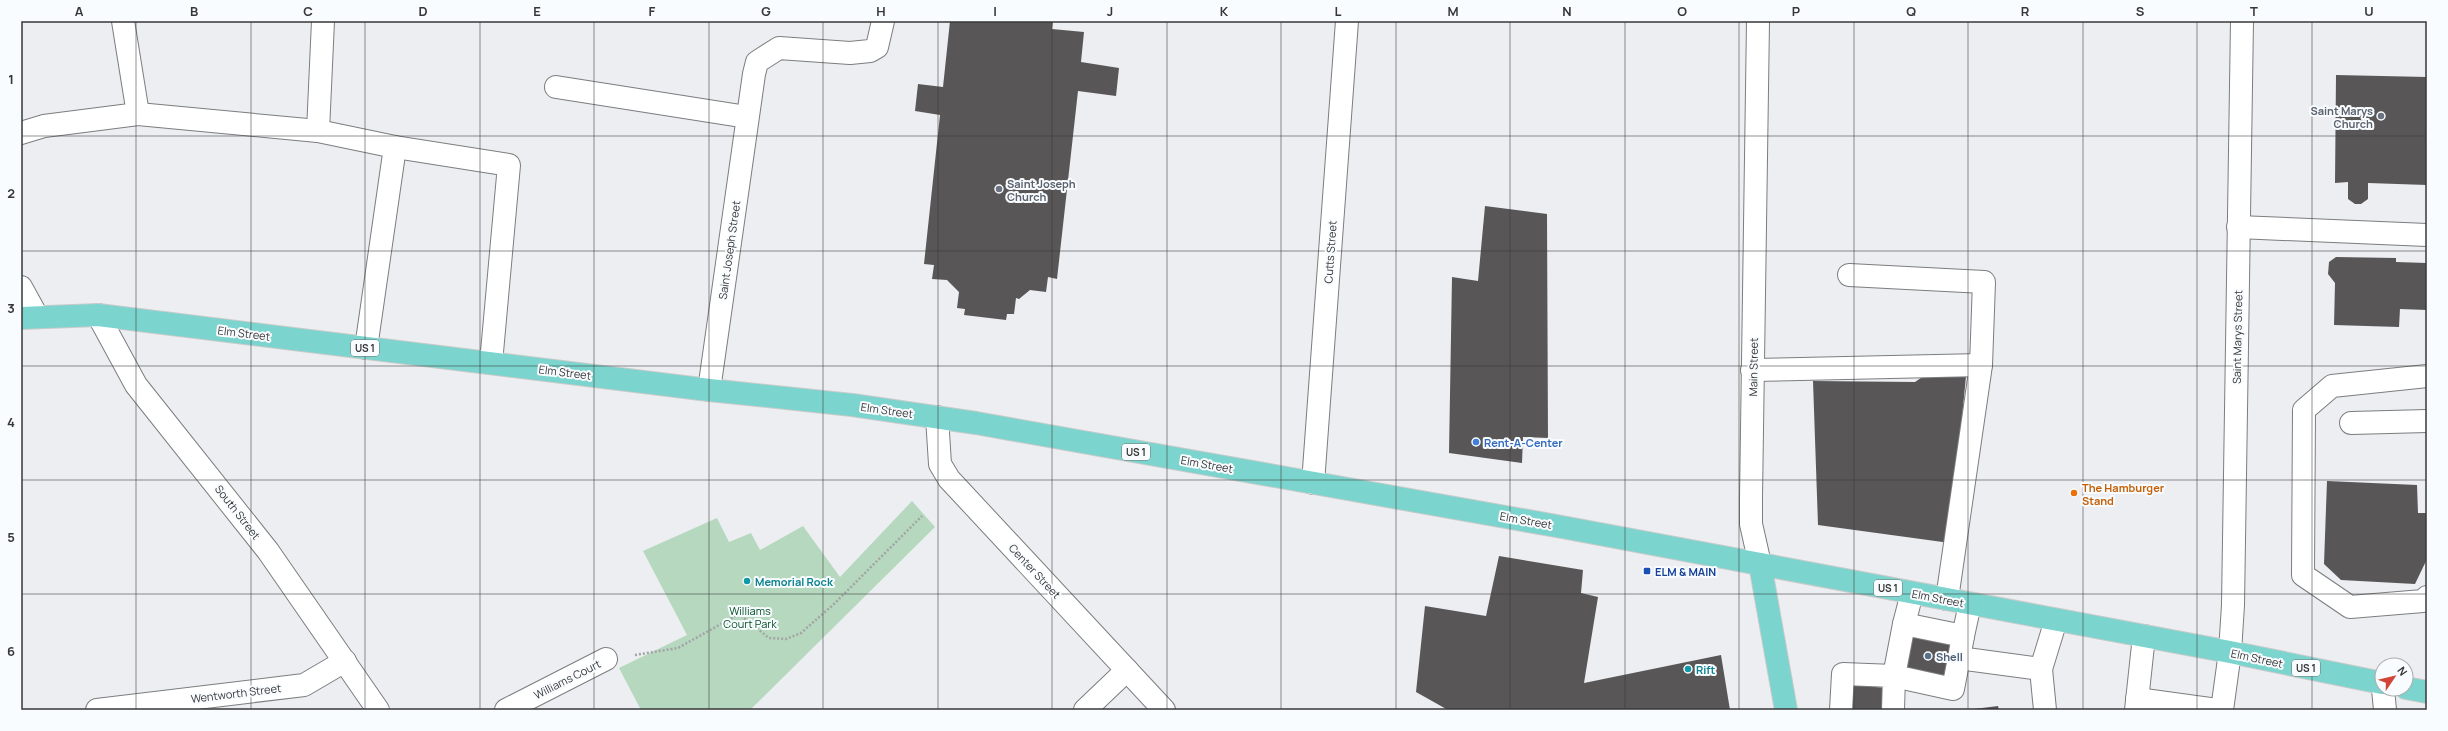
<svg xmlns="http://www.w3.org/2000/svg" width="2448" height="731" font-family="Manrope,sans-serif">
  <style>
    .green { fill: #b6d8be }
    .building { fill: #595658 }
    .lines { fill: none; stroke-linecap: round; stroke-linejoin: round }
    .minor-casing { stroke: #7b7d7f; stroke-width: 24 }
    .major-casing { stroke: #cbcbcb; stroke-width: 24 }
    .path { stroke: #a2a4a6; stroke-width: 2.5; stroke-dasharray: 2 2; stroke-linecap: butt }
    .minor { stroke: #fff; stroke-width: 22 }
    .major { stroke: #7bd4cd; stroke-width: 22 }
    .grid { fill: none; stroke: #363738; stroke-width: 1; stroke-opacity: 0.55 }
    .worship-dot { fill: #6b7280; stroke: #f9fcfe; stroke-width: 1.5 }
    .shop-dot { fill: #3f7fe0; stroke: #f9fcfe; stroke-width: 1.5 }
    .food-dot { fill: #e8710a; stroke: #f9fcfe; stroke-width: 1.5 }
    .transit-dot { fill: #1a4fb4; stroke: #f9fcfe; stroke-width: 1.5 }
    .culture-dot { fill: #0f9aa8; stroke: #f9fcfe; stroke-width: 1.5 }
    .service-dot { fill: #5c6f8a; stroke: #f9fcfe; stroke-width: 1.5 }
    .labels { text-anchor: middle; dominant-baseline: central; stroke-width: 4; stroke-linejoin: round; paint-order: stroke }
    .shield { fill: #f9fcfe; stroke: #707273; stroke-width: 1 }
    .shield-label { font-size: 10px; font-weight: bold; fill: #363738 }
    .worship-label { font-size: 11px; font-weight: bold; fill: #5b616d; stroke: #f9fcfe; text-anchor: end }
    .street-label { font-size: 11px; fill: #363738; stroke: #f9fcfe }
    .shop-label { font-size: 11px; font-weight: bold; fill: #366cbe; stroke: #f9fcfe; text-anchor: start }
    .food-label { font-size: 11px; font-weight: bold; fill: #c56008; stroke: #f9fcfe; text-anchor: start }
    .transit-label { font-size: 11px; font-weight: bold; fill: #164399; stroke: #f9fcfe; text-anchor: start }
    .culture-label { font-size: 11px; font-weight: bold; fill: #0d838f; stroke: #f9fcfe; text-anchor: start }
    .park-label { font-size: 11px; fill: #08522a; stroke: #f9fcfe }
    .service-label { font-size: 11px; font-weight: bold; fill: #4e5e75; stroke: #f9fcfe; text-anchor: start }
    .neatline { fill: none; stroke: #363738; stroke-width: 1.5 }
    .grid-label { font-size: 13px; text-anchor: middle; font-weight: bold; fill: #363738 }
  </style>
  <rect width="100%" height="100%" fill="#eceef1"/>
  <path class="green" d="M912,501L935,527L750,710H641L619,668L687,635L643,551L717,518L729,542L751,533L760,550L803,526L840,577Z"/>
  <g class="building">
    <path d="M950,21H1053L1052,29L1084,32L1081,62L1119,68L1116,96L1078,91L1057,279L1048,277L1046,292L1030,290L1019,299L1016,298L1014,314H1007L1006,320L964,315L965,309L957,308L959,292L947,280L932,279L934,265L924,264L940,115L915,111L918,84L943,87Z"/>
    <path d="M2336,75L2427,77V185L2368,183V199L2361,204H2355L2348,199V182L2335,183Z"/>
    <path d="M1485,206L1547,214L1548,438L1523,437L1522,463L1449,453L1452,277L1478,281Z"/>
    <path d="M2336,257L2396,258V262L2427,263V310L2400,309L2399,327L2334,325L2335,283L2328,274L2329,262Z"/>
    <path d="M1931,371L1966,376L1950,543L1818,525L1813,381L1915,382Z"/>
    <path d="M2327,481L2417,485L2418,513H2427V559L2415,584L2341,580L2324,564Z"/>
    <path d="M1499,556L1583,570L1581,593L1598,597L1584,683L1721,655L1730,710H1448L1416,692L1425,606L1486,616Z"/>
    <path d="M1912,632L1951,640L1943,680L1905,672Z"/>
    <path d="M1850,685L1888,688L1887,710H1848Z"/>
    <path d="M1998,706L1999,710H1975L1974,709Z"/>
  </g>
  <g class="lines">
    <defs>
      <g id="minor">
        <path d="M123,21L138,114"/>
        <path d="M1758,21L1751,498V524L1760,564"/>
        <path d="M556,87L747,117"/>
        <path d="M318,131L323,21"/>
        <path d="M21,133L44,126L138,114L318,131L395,147L366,348"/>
        <path d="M395,147L509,165L491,363"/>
        <path d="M2238,227L2427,235"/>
        <path d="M1849,275L1984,282L1981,365L1947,599"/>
        <path d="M21,287L37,316"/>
        <path d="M98,315L136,385L268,551L378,710"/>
        <path d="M1752,370L1981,365"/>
        <path d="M2427,376L2332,386L2304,410L2303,575L2350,607L2423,601L2427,597"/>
        <path d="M709,390L754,74L757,62L779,48L850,53L870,51L877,47L883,21"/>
        <path d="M937,417L940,464L949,479L1164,710"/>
        <path d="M2351,423L2427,421"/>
        <path d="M1313,483L1347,21"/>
        <path d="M1904,624L1912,593"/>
        <path d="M1963,636L1970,604"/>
        <path d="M1959,658L1953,689L1894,676L1904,624L1963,636L1959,658L2041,669"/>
        <path d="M2383,689L2385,710"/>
        <path d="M2137,699L2217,710"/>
        <path d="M97,710L304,685L345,661"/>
        <path d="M506,710L606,659"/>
        <path d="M1085,710L1127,670"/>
        <path d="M1841,710L1843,674L1894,676L1893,710"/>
        <path d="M2045,710L2041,669L2056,620"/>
        <path d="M2136,710L2144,636"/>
        <path d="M2222,710L2230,652L2233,605L2242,21"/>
      </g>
      <g id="major">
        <path d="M21,318L98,315L709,390L852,405L976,423L1562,527L2230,652L2382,683"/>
        <path d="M1760,564L1786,710"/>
        <path d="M2406,688L2427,692"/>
      </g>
    </defs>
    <use href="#minor" class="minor-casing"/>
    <use href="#major" class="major-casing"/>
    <path class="path" d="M635,655L678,648L739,614L769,638L786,639L801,633L834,604L922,516"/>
    <use href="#minor" class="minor"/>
    <use href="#major" class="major"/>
  </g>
  <path class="grid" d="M136,21V710M251,21V710M365,21V710M480,21V710M594,21V710M709,21V710M823,21V710M938,21V710M1052,21V710M1167,21V710M1281,21V710M1396,21V710M1510,21V710M1625,21V710M1739,21V710M1854,21V710M1968,21V710M2083,21V710M2197,21V710M2312,21V710M21,136H2427M21,251H2427M21,366H2427M21,480H2427M21,594H2427"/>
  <g class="worship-dot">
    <circle cx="2381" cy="116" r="4"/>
    <circle cx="999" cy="189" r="4"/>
  </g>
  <circle class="shop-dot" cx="1476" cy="442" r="4"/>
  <circle class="food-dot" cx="2074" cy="493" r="4"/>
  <rect class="transit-dot" x="1643" y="567" width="8" height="8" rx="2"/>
  <g class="culture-dot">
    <circle cx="747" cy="581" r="4"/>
    <circle cx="1688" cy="669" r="4"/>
  </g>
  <circle class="service-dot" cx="1928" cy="656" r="4"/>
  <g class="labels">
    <g class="shield">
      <rect x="351" y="340" width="28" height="16" rx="3"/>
      <rect x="1122" y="444" width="28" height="16" rx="3"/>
      <rect x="1874" y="580" width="28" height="16" rx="3"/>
      <rect x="2292" y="660" width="28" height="16" rx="3"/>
    </g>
    <g class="shield-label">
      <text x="365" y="348">US 1</text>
      <text x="1136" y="452">US 1</text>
      <text x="1888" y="588">US 1</text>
      <text x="2306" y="668">US 1</text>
    </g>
    <g class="worship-label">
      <text x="2373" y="110">Saint Marys<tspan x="2373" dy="13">Church</tspan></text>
      <text x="1007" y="183" text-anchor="start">Saint Joseph<tspan x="1007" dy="13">Church</tspan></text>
    </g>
    <g class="street-label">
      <text transform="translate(729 250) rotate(-82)">Saint Joseph Street</text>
      <text transform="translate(1330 252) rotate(-86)">Cutts Street</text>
      <text transform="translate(244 333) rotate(7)">Elm Street</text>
      <text transform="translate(2237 337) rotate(-89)">Saint Marys Street</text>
      <text transform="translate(1753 367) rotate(-89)">Main Street</text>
      <text transform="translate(565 372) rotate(7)">Elm Street</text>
      <text transform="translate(887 410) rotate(8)">Elm Street</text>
      <text transform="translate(1207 464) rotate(10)">Elm Street</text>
      <text transform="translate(238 512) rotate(52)">South Street</text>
      <text transform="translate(1526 520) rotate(10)">Elm Street</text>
      <text transform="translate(1035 571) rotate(47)">Center Street</text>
      <text transform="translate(1938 598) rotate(11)">Elm Street</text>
      <text transform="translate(2257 658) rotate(12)">Elm Street</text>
      <text transform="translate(567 679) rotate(-27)">Williams Court</text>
      <text transform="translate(236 693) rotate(-7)">Wentworth Street</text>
    </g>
    <g class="shop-label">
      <text x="1484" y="442">Rent-A-Center</text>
    </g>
    <g class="food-label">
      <text x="2082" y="487">The Hamburger<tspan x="2082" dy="13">Stand</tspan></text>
    </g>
    <g class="transit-label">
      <text x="1655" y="571">ELM &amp; MAIN</text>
    </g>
    <g class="culture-label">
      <text x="755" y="581">Memorial Rock</text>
      <text x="1696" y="669">Rift</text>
    </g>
    <g class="park-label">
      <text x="750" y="610">Williams<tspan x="750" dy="13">Court Park</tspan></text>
    </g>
    <g class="service-label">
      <text x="1936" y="656">Shell</text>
    </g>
  </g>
  <rect width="2448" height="731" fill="none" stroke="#f9fcfe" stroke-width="44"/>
  <g transform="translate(2394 677) rotate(55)"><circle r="19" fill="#f9fcfe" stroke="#abadaf"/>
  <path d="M0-3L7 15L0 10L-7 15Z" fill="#d24437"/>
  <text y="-6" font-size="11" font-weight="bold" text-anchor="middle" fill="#363738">N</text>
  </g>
  <rect x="22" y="22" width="2404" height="687" class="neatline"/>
  <g class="grid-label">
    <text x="79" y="16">A</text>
    <text x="194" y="16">B</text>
    <text x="308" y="16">C</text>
    <text x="423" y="16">D</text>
    <text x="537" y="16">E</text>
    <text x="652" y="16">F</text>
    <text x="766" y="16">G</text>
    <text x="881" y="16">H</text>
    <text x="995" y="16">I</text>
    <text x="1110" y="16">J</text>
    <text x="1224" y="16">K</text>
    <text x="1338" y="16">L</text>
    <text x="1453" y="16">M</text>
    <text x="1567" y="16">N</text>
    <text x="1682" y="16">O</text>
    <text x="1796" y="16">P</text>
    <text x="1911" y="16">Q</text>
    <text x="2025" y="16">R</text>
    <text x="2140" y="16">S</text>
    <text x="2254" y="16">T</text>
    <text x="2369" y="16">U</text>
    <text x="11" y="84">1</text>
    <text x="11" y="198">2</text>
    <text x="11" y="313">3</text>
    <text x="11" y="427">4</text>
    <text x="11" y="542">5</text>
    <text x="11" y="656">6</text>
  </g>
</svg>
